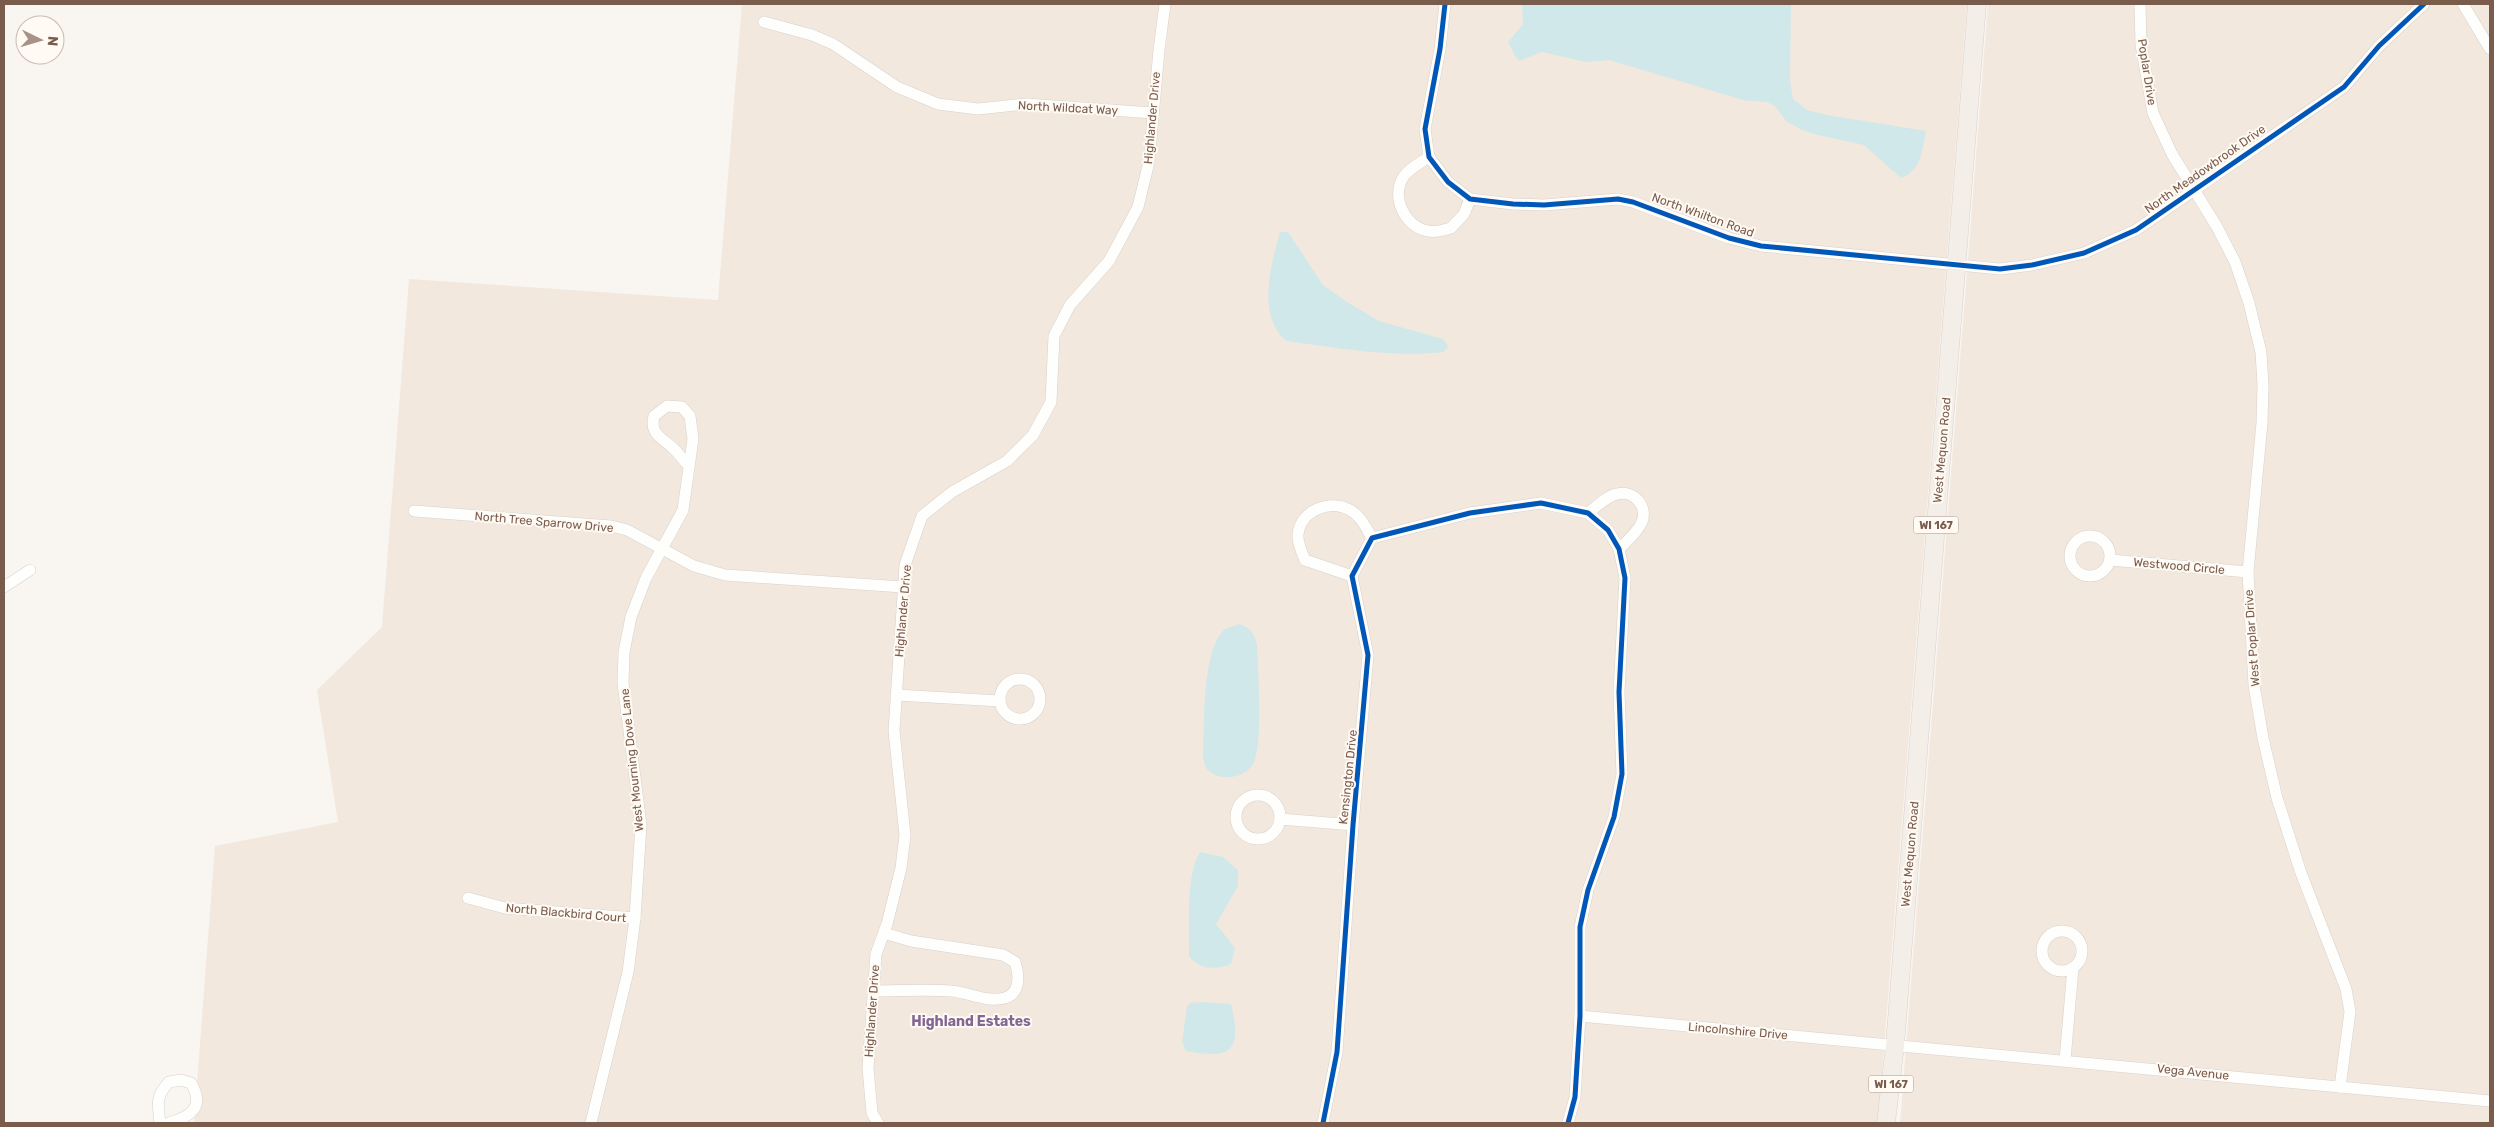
<svg xmlns="http://www.w3.org/2000/svg" width="2494" height="1127" font-family="Rubik,sans-serif">
  <style>
    .residential { fill: #f2e8de }
    .water { fill: #d0e8ea }
    .lines { fill: none; stroke-linecap: round; stroke-linejoin: round }
    .street-casing { stroke: #d7d1cb; stroke-width: 12 }
    .primary-casing { stroke: #dad1cc; stroke-width: 19 }
    .street { stroke: #fefefd; stroke-width: 11 }
    .primary { stroke: #f3eee8; stroke-width: 18 }
    .cycleway-casing { stroke: #fffaf3; stroke-width: 8 }
    .cycleway { stroke: #0057b8; stroke-width: 5 }
    .labels { text-anchor: middle; dominant-baseline: central; stroke-width: 4; stroke-linejoin: round; paint-order: stroke }
    .shield { fill: #fffaf3; stroke: #a28b7f; stroke-width: 1 }
    .shield-label { font-size: 11px; font-weight: bold; fill: #7a5c4d }
    .street-label { font-size: 12px; fill: #7a5c4d; stroke: #fffaf3 }
    .neighbourhood-label { font-size: 14px; font-weight: bold; fill: #846695; stroke: #fffaf3 }
  </style>
  <rect width="100%" height="100%" fill="#f9f5f0"/>
  <g class="residential">
    <path d="M742,4H1967L1878,1123H194L215,846L338,822L317,690L382,627L409,279L718,300Z"/>
    <path d="M1988,4H2490V1123H1900Z"/>
  </g>
  <g class="water">
    <path d="M1522,4H1791L1790,80L1793,99L1807,110L1827,115L1926,131C1922,149 1922,171 1901,178L1864,145L1818,135L1802,130L1786,121L1775,106L1767,102L1743,100L1609,60L1586,62L1542,52L1519,61L1515,56L1508,42L1523,24Z"/>
    <path d="M1280,232H1288L1323,285L1347,302L1379,321L1443,339L1448,346L1444,352C1391,358 1339,348 1287,341C1256,318 1271,264 1280,232Z"/>
    <path d="M1239,624C1251,628 1254,633 1257,645C1258,671 1263,741 1254,762C1247,778 1219,783 1207,769C1205,766 1204,761 1203,758C1205,727 1201,650 1225,629C1228,627 1235,626 1239,624Z"/>
    <path d="M1200,852L1223,857L1238,870V886L1216,924L1235,948L1231,964C1216,970 1199,970 1189,956C1190,927 1185,876 1200,852Z"/>
    <path d="M1202,1002L1231,1004C1242,1050 1233,1060 1186,1051L1182,1042L1187,1007L1190,1003Z"/>
  </g>
  <g class="lines">
    <defs>
      <g id="street">
        <path d="M1445,4L1440,49L1425,129L1429,157L1448,182L1470,199L1513,204L1544,205L1618,199L1633,202L1729,238L1761,246L2000,269L2032,265L2084,253L2136,230L2344,87L2379,46L2424,4"/>
        <path d="M2140,4L2141,45L2153,113L2172,154L2217,227L2235,262L2249,303L2261,352L2263,385L2262,423L2248,572L2254,685L2263,738L2277,798L2301,873L2346,989L2350,1012L2340,1087"/>
        <path d="M2463,4L2490,49"/>
        <path d="M764,22L812,35L833,44L897,87L938,104L978,109L1026,104L1153,113"/>
        <path d="M1429,157C1420,163 1410,168 1404,176C1390,197 1405,227 1428,231C1436,233 1444,230 1451,228L1464,214L1470,199"/>
        <path d="M414,511L611,526L627,530L694,566L725,575L903,587"/>
        <path d="M1588,513C1597,506 1607,496 1617,494C1634,490 1648,506 1642,522C1637,533 1627,541 1619,549"/>
        <circle cx="2090" cy="556" r="20"/>
        <path d="M2110,560L2248,572"/>
        <path d="M1352,576L1305,560C1302,553 1297,542 1298,534C1301,510 1330,499 1350,510C1361,516 1366,528 1372,538"/>
        <path d="M4,587L30,570"/>
        <circle cx="1020" cy="699" r="20"/>
        <path d="M896,695L1000,701"/>
        <circle cx="1258" cy="817" r="22"/>
        <path d="M1280,819L1353,825"/>
        <path d="M468,898L505,908L635,918"/>
        <circle cx="2062" cy="951" r="20"/>
        <path d="M873,991C899,991 926,989 951,991C968,992 987,1003 1005,998C1021,993 1019,975 1015,962L1003,955L911,941L884,933"/>
        <path d="M1580,1016L2490,1101"/>
        <path d="M2065,1060L2073,968"/>
        <path d="M160,1123C158,1104 155,1097 169,1082L181,1080L191,1083C205,1107 191,1117 168,1123"/>
        <path d="M591,1123L628,972L635,918L641,825L623,683L624,652L631,617L646,578L683,510L693,439L690,416L682,407L667,406L654,416C649,435 664,439 674,449C679,454 683,460 688,465"/>
        <path d="M878,1123L872,1113L868,1068L876,954L887,924L901,868L905,835L894,731L905,565L922,516L952,492L1007,461L1033,435L1051,402L1054,336L1070,305L1109,261L1138,207L1149,162L1159,50L1165,4"/>
        <path d="M1323,1123L1337,1052L1353,825L1368,655L1352,576L1372,538L1470,513L1541,503L1588,513L1608,530L1619,549L1625,578L1619,692L1622,774L1614,817L1588,890L1580,927V1016L1575,1097L1568,1123"/>
      </g>
      <path id="primary" d="M1886,1123L1895,1045L1977,4"/>
    </defs>
    <use href="#street" class="street-casing"/>
    <use href="#primary" class="primary-casing"/>
    <use href="#street" class="street"/>
    <use href="#primary" class="primary"/>
    <defs>
      <g id="cycleway">
        <path d="M1445,4L1440,49L1425,129L1429,157L1448,182L1470,199L1513,204L1544,205L1618,199L1633,202L1729,238L1761,246L2000,269L2032,265L2084,253L2136,230L2344,87L2379,46L2424,4"/>
        <path d="M1323,1123L1337,1052L1353,825L1368,655L1352,576L1372,538L1470,513L1541,503L1588,513L1608,530L1619,549L1625,578L1619,692L1622,774L1614,817L1588,890L1580,927V1016L1575,1097L1568,1123"/>
      </g>
    </defs>
    <use href="#cycleway" class="cycleway-casing"/>
    <use href="#cycleway" class="cycleway"/>
  </g>
  <g class="labels">
    <g class="shield">
      <rect x="1913.5" y="516.5" width="45" height="17" rx="4"/>
      <rect x="1868.5" y="1075.5" width="45" height="17" rx="4"/>
    </g>
    <g class="shield-label">
      <text x="1936" y="525">WI 167</text>
      <text x="1891" y="1084">WI 167</text>
    </g>
    <g class="street-label">
      <text transform="translate(2147 72) rotate(81)">Poplar Drive</text>
      <text transform="translate(1068 108) rotate(3)">North Wildcat Way</text>
      <text transform="translate(1152 118) rotate(-85)">Highlander Drive</text>
      <text transform="translate(2205 169) rotate(-35)">North Meadowbrook Drive</text>
      <text transform="translate(1703 215) rotate(20)">North Whilton Road</text>
      <text transform="translate(1942 450) rotate(-85)">West Mequon Road</text>
      <text transform="translate(544 522) rotate(5)">North Tree Sparrow Drive</text>
      <text transform="translate(2179 566) rotate(5)">Westwood Circle</text>
      <text transform="translate(903 611) rotate(-85)">Highlander Drive</text>
      <text transform="translate(2252 638) rotate(-94)">West Poplar Drive</text>
      <text transform="translate(632 760) rotate(-96)">West Mourning Dove Lane</text>
      <text transform="translate(1348 777) rotate(-84)">Kensington Drive</text>
      <text transform="translate(1910 854) rotate(-85)">West Mequon Road</text>
      <text transform="translate(566 913) rotate(5)">North Blackbird Court</text>
      <text transform="translate(872 1011) rotate(-86)">Highlander Drive</text>
      <text transform="translate(1738 1031) rotate(5)">Lincolnshire Drive</text>
      <text transform="translate(2193 1072) rotate(6)">Vega Avenue</text>
    </g>
    <g class="neighbourhood-label">
      <text x="971" y="1021">Highland Estates</text>
    </g>
  </g>
  <rect width="2494" height="1127" fill="none" stroke="#7a5c4d" stroke-width="10"/>
  <g transform="translate(40 40) rotate(95)"><circle r="24" fill="#fffaf3" stroke="#cabbb1"/>
  <path d="M0-4L9 19L0 12L-9 19Z" fill="#a69286"/>
  <text y="-8" font-size="14" font-weight="bold" text-anchor="middle" fill="#7a5c4d">N</text>
  </g>
</svg>
